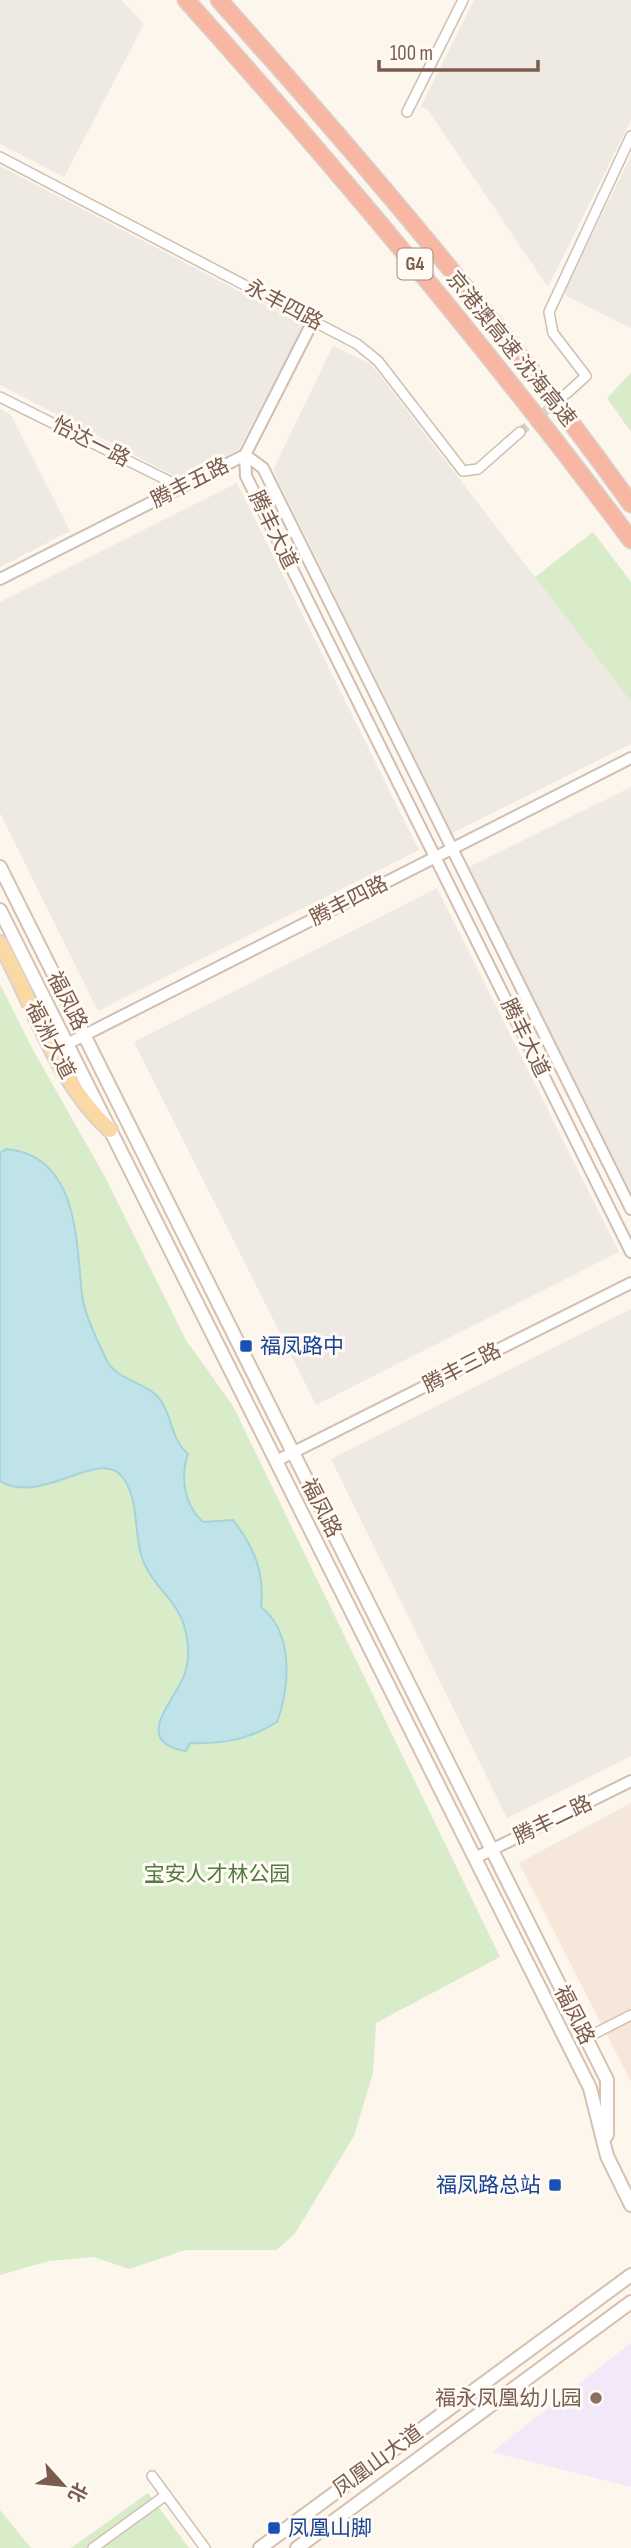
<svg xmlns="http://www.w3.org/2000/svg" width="631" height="2548" font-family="'Sofia Sans Condensed','Noto Sans SC',sans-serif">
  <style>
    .residential { fill: #f5e8da }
    .industrial { fill: #efe9e4 }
    .education { fill: #f3e8fa }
    .green { fill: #d8ecc9 }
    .water { fill: #bfe3e8; stroke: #a5d3da; stroke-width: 2 }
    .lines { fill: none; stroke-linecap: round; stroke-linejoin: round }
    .minor-tunnel { stroke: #dcd0c4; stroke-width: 9; stroke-dasharray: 9 4.5; stroke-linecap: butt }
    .minor-casing { stroke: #d1beb0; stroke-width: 12 }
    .tertiary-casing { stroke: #d1beb0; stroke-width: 14 }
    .secondary-casing { stroke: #d6c0b0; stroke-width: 16 }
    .primary-casing { stroke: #dad1cd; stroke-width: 18 }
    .motorway-casing { stroke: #dad1cd; stroke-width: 19 }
    .minor { stroke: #fff; stroke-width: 9 }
    .tertiary { stroke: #fff; stroke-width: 10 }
    .secondary { stroke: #fff; stroke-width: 12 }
    .primary { stroke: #fbd9a5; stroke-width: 14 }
    .motorway { stroke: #f7b7a3; stroke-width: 16 }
    .transit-dot { fill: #1a4fb4; stroke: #fffaf3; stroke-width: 2.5 }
    .education-dot { fill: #8d6e63; stroke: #fffaf3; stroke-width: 2.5 }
    .labels { text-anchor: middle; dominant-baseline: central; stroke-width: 6; stroke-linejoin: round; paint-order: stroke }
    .shield { fill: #fffaf3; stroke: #a28b7f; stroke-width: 2 }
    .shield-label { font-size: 19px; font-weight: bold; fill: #7a5c4d }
    .street-label { font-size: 21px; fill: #7a5c4d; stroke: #fffaf3 }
    .transit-label { font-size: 21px; fill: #164399; stroke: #fffaf3; text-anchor: start }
    .park-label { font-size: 21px; fill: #537a41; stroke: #fffaf3 }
    .education-label { font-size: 21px; fill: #785e54; stroke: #fffaf3; text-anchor: end }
  </style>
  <rect width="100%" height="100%" fill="#fdf6ec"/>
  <path class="residential" d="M631,1803V2082L519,1863Z"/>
  <g class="industrial">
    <path d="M0,0H121L144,24L64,177L0,144Z"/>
    <path d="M474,0H631V120L548,287L428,110L421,106Z"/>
    <path d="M631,156V328L563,294Z"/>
    <path d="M0,166L304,325L239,449L182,480L0,385Z"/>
    <path d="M333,346L371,364L631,702V744L452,833L273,470Z"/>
    <path d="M0,409L11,415L70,531L0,567Z"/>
    <path d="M237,483L419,850L98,1011L0,813V602Z"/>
    <path d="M631,787V1198L469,867Z"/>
    <path d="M437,888L619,1252L316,1405L134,1042Z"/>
    <path d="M631,1309V1756L507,1818L331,1459Z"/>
  </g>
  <path class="education" d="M631,2343V2487L492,2452Z"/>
  <g class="green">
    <path d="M631,373V432L607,398Z"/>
    <path d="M593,532L631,582V702L535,577Z"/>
    <path d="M0,984L32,1048L105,1177L186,1340L233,1406L500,1957L376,2023L373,2073L354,2136L294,2235L276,2250H185L129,2269L94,2257L49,2261L0,2275Z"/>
    <path d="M148,2493L189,2548H71Z"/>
    <path d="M0,2510L31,2548H0Z"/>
  </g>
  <path class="water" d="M6,1149C79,1155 76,1242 82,1295C85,1316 98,1342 107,1361C116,1378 141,1382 155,1394C173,1411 169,1438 188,1454C180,1477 184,1505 203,1522L233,1520C254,1547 265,1573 261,1607C294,1633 290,1686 277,1722C248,1740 223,1744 190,1743L186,1751C129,1742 177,1699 185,1673C190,1658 188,1640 184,1625C177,1602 156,1588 146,1567C132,1541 141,1505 124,1479C102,1444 44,1507 0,1481V1153Z"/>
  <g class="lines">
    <path class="minor-tunnel" d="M520,432L559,400"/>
    <defs>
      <g id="minor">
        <path d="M407,112L463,0"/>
        <path d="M0,157L357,344L378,361L463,471L478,469L520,432"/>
        <path d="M566,394L586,376L553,333L549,312L631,136"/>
        <path d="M0,397L181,487"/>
        <path d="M586,2038L631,2015"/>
        <path d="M152,2476L205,2548"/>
        <path d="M93,2548L166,2495"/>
      </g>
      <g id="tertiary">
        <path d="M245,455L246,476L631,1252"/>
        <path d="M245,455L263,468L631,1209"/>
        <path d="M0,579L245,455L314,319"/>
        <path d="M67,1044L631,758"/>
        <path d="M276,1461L631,1283"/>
        <path d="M475,1858L631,1781"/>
      </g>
      <g id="secondary">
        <path d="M0,867L607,2080V2135"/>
        <path d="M0,910L590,2088L607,2156L631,2205"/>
        <path d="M260,2548L631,2275"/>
        <path d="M297,2548L631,2302"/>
      </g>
      <path id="primary" d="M0,943C35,1006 55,1080 110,1130"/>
      <g id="motorway">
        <path d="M186,0C342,174 491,353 631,540"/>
        <path d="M219,0C364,162 504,327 631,504"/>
      </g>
    </defs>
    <use href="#minor" class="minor-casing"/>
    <use href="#tertiary" class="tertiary-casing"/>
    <use href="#secondary" class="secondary-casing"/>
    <use href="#primary" class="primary-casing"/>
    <use href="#motorway" class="motorway-casing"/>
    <use href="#minor" class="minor"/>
    <use href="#tertiary" class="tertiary"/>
    <use href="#secondary" class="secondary"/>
    <use href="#primary" class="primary"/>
    <use href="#motorway" class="motorway"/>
  </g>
  <g class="transit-dot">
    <rect x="239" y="1339" width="14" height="14" rx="3.5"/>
    <rect x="548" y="2178" width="14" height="14" rx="3.5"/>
    <rect x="267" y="2521" width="14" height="14" rx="3.5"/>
  </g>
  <circle class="education-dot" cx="596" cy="2398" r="7"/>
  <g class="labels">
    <rect class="shield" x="397.5" y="248.5" width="35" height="31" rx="5"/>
    <g class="shield-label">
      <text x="415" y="264">G4</text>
    </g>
    <g class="street-label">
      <text transform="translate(284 305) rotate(28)">永丰四路</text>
      <text transform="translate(511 349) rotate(51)">京港澳高速 沈海高速</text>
      <text transform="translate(91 442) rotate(27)">怡达一路</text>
      <text transform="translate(190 483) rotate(-27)">腾丰五路</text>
      <text transform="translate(273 530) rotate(64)">腾丰大道</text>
      <text transform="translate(349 901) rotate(-27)">腾丰四路</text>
      <text transform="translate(67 1001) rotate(63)">福凤路</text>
      <text transform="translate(525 1038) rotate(64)">腾丰大道</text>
      <text transform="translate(50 1040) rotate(63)">福洲大道</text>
      <text transform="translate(462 1368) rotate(-27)">腾丰三路</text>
      <text transform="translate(321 1508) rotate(63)">福凤路</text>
      <text transform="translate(553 1820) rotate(-26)">腾丰二路</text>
      <text transform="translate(574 2015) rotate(63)">福凤路</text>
      <text transform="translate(378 2461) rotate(-36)">凤凰山大道</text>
    </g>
    <g class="transit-label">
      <text x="260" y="1346">福凤路中</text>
      <text x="541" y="2185" text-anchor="end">福凤路总站</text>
      <text x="288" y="2528">凤凰山脚</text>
    </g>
    <g class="park-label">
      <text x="217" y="1874">宝安人才林公园</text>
    </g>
    <g class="education-label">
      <text x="582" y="2398">福永凤凰幼儿园</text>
    </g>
  </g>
  <g transform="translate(63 2485) rotate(117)" stroke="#fffaf3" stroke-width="5" paint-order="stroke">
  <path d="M0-5L12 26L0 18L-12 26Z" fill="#7a5c4d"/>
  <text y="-10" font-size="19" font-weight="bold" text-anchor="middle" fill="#7a5c4d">北</text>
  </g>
  <path d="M379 60v10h159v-10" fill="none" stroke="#7a5c4d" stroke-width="3.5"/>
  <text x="390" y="60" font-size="21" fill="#7a5c4d" stroke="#fffaf3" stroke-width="5" paint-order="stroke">100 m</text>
</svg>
